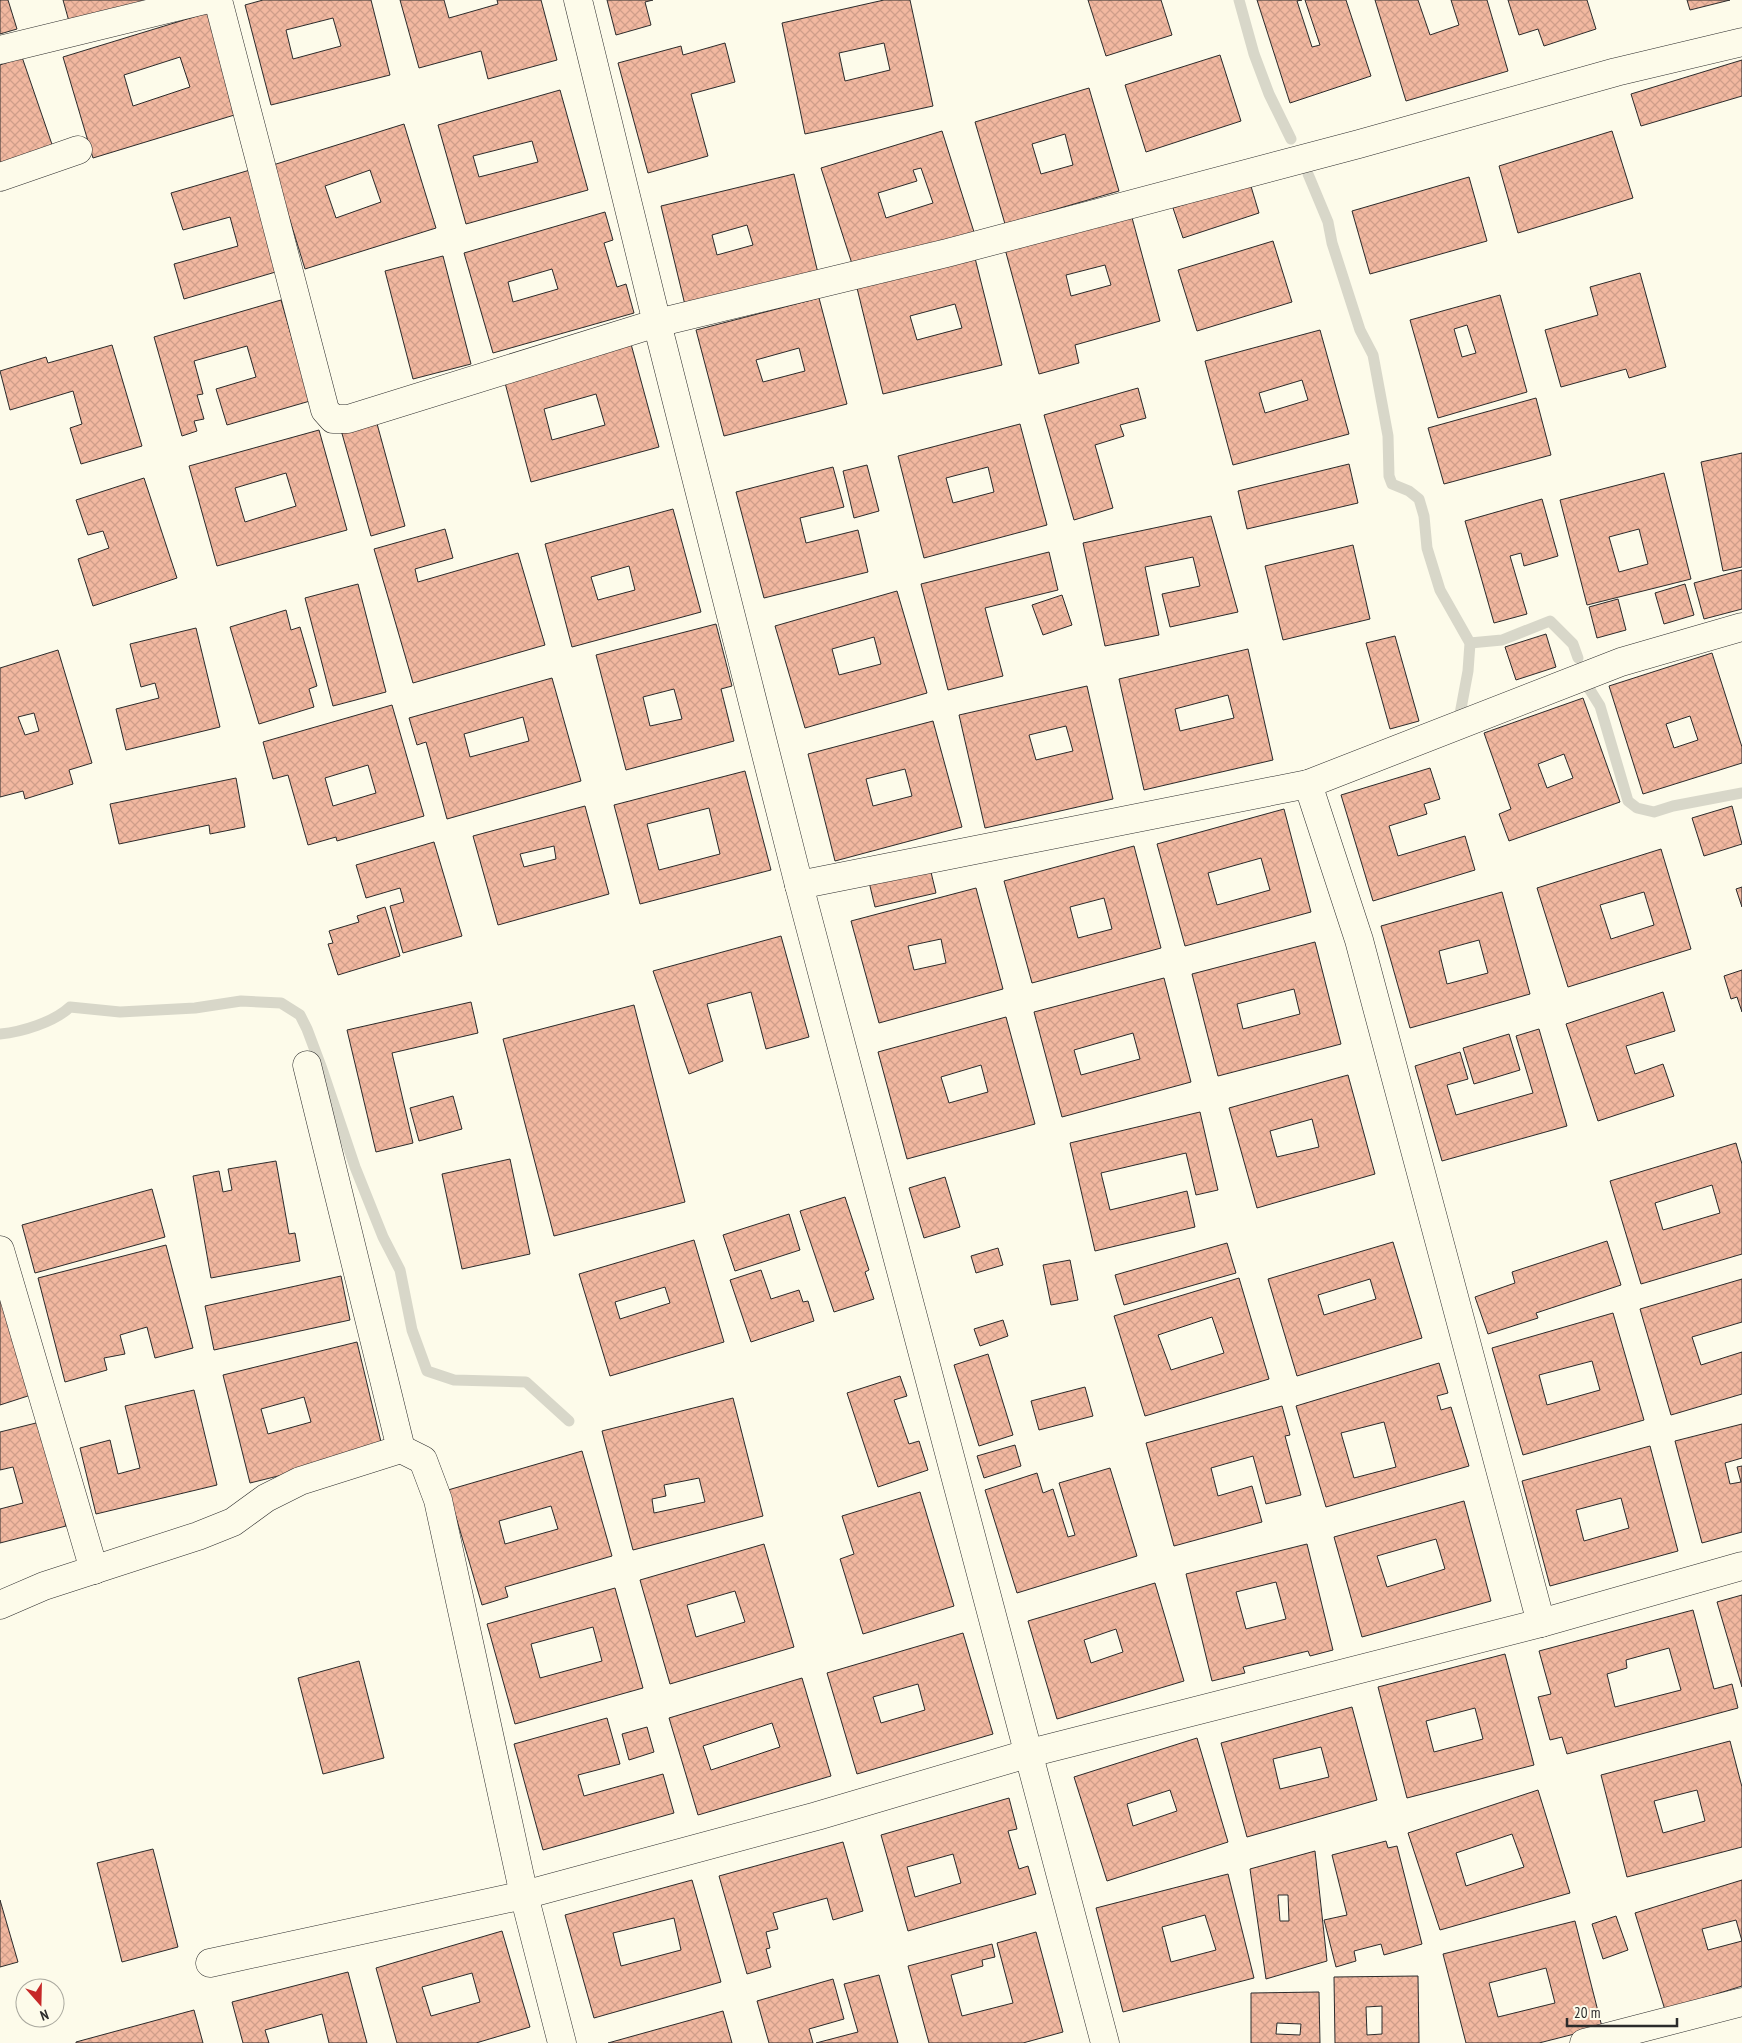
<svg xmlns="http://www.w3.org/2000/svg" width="1742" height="2043" font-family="'PT Sans Narrow',sans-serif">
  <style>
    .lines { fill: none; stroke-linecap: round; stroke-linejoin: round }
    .stream { stroke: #d8d7c9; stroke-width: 11 }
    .building { fill: url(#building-cross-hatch); stroke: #2b2b2b; fill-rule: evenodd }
    .street-casing { stroke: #2b2b2b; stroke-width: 29 }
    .secondary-casing { stroke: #2b2b2b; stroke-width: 29 }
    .street { stroke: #fdfbea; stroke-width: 28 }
    .secondary { stroke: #fdfbea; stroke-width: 28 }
  </style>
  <defs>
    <pattern id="building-cross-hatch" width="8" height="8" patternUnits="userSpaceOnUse" patternTransform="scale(1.25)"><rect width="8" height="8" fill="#f2b8a0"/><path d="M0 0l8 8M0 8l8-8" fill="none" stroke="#d09e8a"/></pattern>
  </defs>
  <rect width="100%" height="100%" fill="#fdfbea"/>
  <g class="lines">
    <g class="stream">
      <path d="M1239,0L1254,54L1269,94L1291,139"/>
      <path d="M1308,174L1328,222L1332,243L1360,330L1373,355L1388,436L1389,476L1392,484L1409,491L1419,499L1424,516L1427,548L1440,590L1470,643L1468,671L1460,714"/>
      <path d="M1470,643L1502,640L1550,621L1573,644L1578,658"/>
      <path d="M1585,682L1600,706L1628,801L1637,808L1654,812L1673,806L1742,793"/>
      <path d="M0,1034C22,1032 54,1022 70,1007L120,1012L195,1008L241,1001L281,1003L300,1015L307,1029L322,1069L355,1167L383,1237L400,1270L412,1330L427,1371L454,1380L526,1382L569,1421"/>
    </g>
  </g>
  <g class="building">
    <path d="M0,0H8L17,29L0,34Z"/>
    <path d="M63,0H156L70,25Z"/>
    <path d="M263,0H371L390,75L271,105L245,5ZM333,18L341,46L293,59L286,30Z"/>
    <path d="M400,0H444L449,18L498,4L497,0H541L557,60L488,79L481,51L419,68Z"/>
    <path d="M607,0H653L645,2L651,25L616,35Z"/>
    <path d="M884,0H910L933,106L805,134L782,23ZM884,43L890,70L845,81L839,53Z"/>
    <path d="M1088,0H1161L1172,35L1106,56Z"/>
    <path d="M1257,0H1302L1297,1L1312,47L1320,45L1305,0H1346L1371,76L1290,103Z"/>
    <path d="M1375,0H1418L1430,35L1459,25L1451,0H1487L1508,71L1406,101Z"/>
    <path d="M1508,0H1587L1596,29L1544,46L1538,29L1519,35Z"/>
    <path d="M1687,0H1730L1690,10Z"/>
    <path d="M210,12L241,113L93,158L63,57ZM180,57L190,87L133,106L124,75Z"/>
    <path d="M725,43L735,82L691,94L708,156L648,173L618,63L681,46L683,55Z"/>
    <path d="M1220,55L1241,121L1146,152L1125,85Z"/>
    <path d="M22,57L57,159L0,179V65Z"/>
    <path d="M1742,60V96L1641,126L1631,94Z"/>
    <path d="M1089,88L1119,191L1005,224L975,122ZM1065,134L1073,165L1041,174L1032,144Z"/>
    <path d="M560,90L588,190L466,224L438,125ZM532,141L538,162L479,177L473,156Z"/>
    <path d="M404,124L436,228L305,269L273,165ZM370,170L381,202L336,218L325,186Z"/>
    <path d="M942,131L974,232L854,270L821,168ZM921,168L933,203L886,218L878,193L917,181L913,170Z"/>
    <path d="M1612,131L1633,198L1518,233L1499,166Z"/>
    <path d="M250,170L279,271L184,299L174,264L238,246L230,217L183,230L171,193Z"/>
    <path d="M794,174L818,273L685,305L661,206ZM747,225L753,245L717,255L712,235Z"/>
    <path d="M1469,177L1487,241L1370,274L1352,211Z"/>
    <path d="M1250,183L1259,213L1183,238L1173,208Z"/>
    <path d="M605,212L613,240L604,243L617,287L626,284L634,313L493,353L464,253ZM552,269L558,289L513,302L508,282Z"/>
    <path d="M1131,214L1160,321L1075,345L1079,363L1039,374L1005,249ZM1105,265L1111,285L1071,296L1066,275Z"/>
    <path d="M1273,241L1292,302L1197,331L1178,270Z"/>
    <path d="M443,256L471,364L413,379L385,271Z"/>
    <path d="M975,258L1002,365L883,394L857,288ZM955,304L962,328L917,340L910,316Z"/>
    <path d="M1640,273L1666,367L1629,378L1626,369L1561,387L1545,330L1598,315L1590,287Z"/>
    <path d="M1500,295L1527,392L1438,418L1410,320ZM1467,325L1476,353L1462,357L1454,329Z"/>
    <path d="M819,298L847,404L724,436L696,330ZM799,348L805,371L763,382L756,360Z"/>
    <path d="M281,300L310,401L227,425L216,389L256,377L247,346L194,361L203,394L197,395L204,419L194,421L197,431L182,436L154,337Z"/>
    <path d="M1320,330L1349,434L1233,465L1205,361ZM1302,380L1308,400L1265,413L1259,393Z"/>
    <path d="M631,344L659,447L531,482L504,379ZM596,394L605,425L552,440L544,409Z"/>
    <path d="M112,345L142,446L81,464L70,428L82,424L73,391L10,410L0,371L46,357L48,363Z"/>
    <path d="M1138,388L1146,418L1120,425L1124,436L1095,445L1113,508L1074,520L1044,415Z"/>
    <path d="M1536,398L1551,455L1444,484L1428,428Z"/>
    <path d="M376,420L405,526L371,536L341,430Z"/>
    <path d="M1020,424L1047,525L924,558L898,456ZM988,467L994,492L953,503L946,478Z"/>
    <path d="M319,430L347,530L217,566L189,466ZM286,473L296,506L245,522L235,488Z"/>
    <path d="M1742,453V567L1723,571L1701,462Z"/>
    <path d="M1349,464L1358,503L1247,529L1238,491Z"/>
    <path d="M867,465L879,511L854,518L843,471Z"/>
    <path d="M833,467L844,507L800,518L806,543L858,530L868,572L764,598L736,492Z"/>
    <path d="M1664,473L1691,579L1587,605L1560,500ZM1639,529L1648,564L1619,572L1609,537Z"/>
    <path d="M144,478L177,578L93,606L78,559L109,548L103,531L88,535L76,500Z"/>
    <path d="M1542,499L1558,556L1524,566L1521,553L1510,556L1527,614L1494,623L1465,521Z"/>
    <path d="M673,509L701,612L572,647L545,544ZM629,566L635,590L598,600L591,577Z"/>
    <path d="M1211,516L1238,612L1170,627L1162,594L1200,586L1193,557L1145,567L1159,635L1105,646L1083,543Z"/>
    <path d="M445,529L453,558L415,569L418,582L518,553L545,645L413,683L374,549Z"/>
    <path d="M1353,545L1370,619L1283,640L1265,566Z"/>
    <path d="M1049,552L1058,590L985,608L1003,676L948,690L921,584Z"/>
    <path d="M1742,570V609L1704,619L1694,583Z"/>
    <path d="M358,584L386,692L333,706L305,598Z"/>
    <path d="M1685,584L1694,615L1664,624L1655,593Z"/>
    <path d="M897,591L927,693L805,728L775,626ZM874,637L881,664L839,675L832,649Z"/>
    <path d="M1062,595L1072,625L1043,635L1032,605Z"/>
    <path d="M1618,599L1626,630L1597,638L1589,607Z"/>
    <path d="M286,610L291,630L300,627L317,686L309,689L314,707L259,724L230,627Z"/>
    <path d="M716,624L732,686L721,689L734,741L626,770L596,655ZM674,689L682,719L650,726L643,697Z"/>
    <path d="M196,628L220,727L126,750L116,709L159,698L155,683L141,687L130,644Z"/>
    <path d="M1546,634L1556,667L1516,680L1505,647Z"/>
    <path d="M1395,636L1419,721L1390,729L1366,643Z"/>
    <path d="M1248,649L1273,760L1144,790L1119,679ZM1228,695L1234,718L1180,731L1175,709Z"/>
    <path d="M58,650L92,763L69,770L73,784L25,799L23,791L0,797V668ZM34,713L39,731L25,735L18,717Z"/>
    <path d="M1712,653L1742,747V763L1643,794L1609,686ZM1690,716L1698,740L1674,748L1666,724Z"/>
    <path d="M552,678L581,781L447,819L426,742L417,745L409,718ZM523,717L529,741L470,757L464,734Z"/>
    <path d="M1087,686L1113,799L985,828L959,715ZM1066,726L1073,751L1036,760L1029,735Z"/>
    <path d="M1583,698L1620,802L1509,841L1499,814L1511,809L1484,733ZM1564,754L1573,778L1547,788L1538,764Z"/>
    <path d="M392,705L424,816L337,841L336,837L308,845L288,775L273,779L263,742ZM368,765L376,793L333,806L325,778Z"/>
    <path d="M933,721L962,827L835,861L808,754ZM905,769L912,796L873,806L866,779Z"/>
    <path d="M1430,768L1440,799L1424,804L1427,814L1389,826L1398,856L1465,836L1475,870L1373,901L1341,795Z"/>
    <path d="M745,771L771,870L640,904L614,805ZM709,808L720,854L659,870L647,824Z"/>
    <path d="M236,778L245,827L210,834L209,825L119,844L110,804Z"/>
    <path d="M585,806L609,894L498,925L473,836ZM554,846L556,859L524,867L520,854Z"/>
    <path d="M1732,806L1742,844L1704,856L1692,818Z"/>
    <path d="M1284,809L1311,912L1185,946L1157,844ZM1261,858L1270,890L1217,905L1208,873Z"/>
    <path d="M434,842L462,936L403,953L390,906L404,902L400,888L366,898L356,865Z"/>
    <path d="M1134,846L1161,948L1032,983L1004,881ZM1104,898L1112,929L1078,938L1070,907Z"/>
    <path d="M1661,849L1691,949L1568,987L1537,888ZM1644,892L1654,925L1611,939L1600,905Z"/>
    <path d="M930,868L936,893L875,907L869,882Z"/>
    <path d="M1742,887V907L1736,889Z"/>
    <path d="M976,888L1003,989L879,1023L851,921ZM941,939L946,963L914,970L908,946Z"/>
    <path d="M1502,892L1530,994L1410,1028L1381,926ZM1479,940L1488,973L1447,984L1439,951Z"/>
    <path d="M385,907L400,956L338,975L328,944L333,943L329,931L359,922L357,916Z"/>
    <path d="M781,936L809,1037L766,1049L751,992L707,1004L723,1061L689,1074L653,971Z"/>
    <path d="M1315,942L1341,1044L1218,1076L1192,974ZM1294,989L1300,1014L1243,1029L1237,1004Z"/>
    <path d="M1742,970V1012L1737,997L1731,999L1724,976Z"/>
    <path d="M1164,978L1191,1082L1062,1117L1034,1012ZM1133,1033L1140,1059L1081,1075L1074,1050Z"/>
    <path d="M1663,992L1675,1031L1626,1046L1635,1074L1663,1064L1674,1096L1598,1121L1566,1024Z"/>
    <path d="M471,1002L478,1033L392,1053L413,1143L376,1152L347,1030Z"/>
    <path d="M634,1005L685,1202L554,1236L503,1039Z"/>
    <path d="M1006,1017L1035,1124L907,1159L878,1052ZM981,1065L988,1092L949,1103L941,1077Z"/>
    <path d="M1539,1029L1567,1126L1442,1161L1415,1066L1460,1052L1468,1079L1447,1085L1456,1115L1533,1093L1516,1036Z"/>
    <path d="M1509,1034L1520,1070L1474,1084L1463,1048Z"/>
    <path d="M1348,1075L1375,1174L1257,1208L1229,1108ZM1312,1119L1319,1147L1277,1157L1270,1131Z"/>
    <path d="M453,1096L462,1129L419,1141L410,1108Z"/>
    <path d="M1200,1112L1218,1190L1196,1195L1186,1153L1101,1173L1110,1210L1187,1191L1195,1227L1095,1251L1070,1143Z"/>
    <path d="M1736,1143L1742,1164V1254L1641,1284L1610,1181ZM1712,1185L1720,1213L1663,1230L1655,1203Z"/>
    <path d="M510,1159L530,1254L462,1269L442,1174Z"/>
    <path d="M276,1161L289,1234L295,1233L300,1261L211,1278L193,1176L219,1171L223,1192L232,1190L228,1169Z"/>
    <path d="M945,1177L960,1227L924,1238L909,1188Z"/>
    <path d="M152,1189L165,1237L35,1273L22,1225Z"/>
    <path d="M845,1197L869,1270L865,1272L874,1299L834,1312L800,1211Z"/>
    <path d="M789,1214L800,1250L735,1271L723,1235Z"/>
    <path d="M694,1240L724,1342L610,1376L579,1274ZM665,1287L670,1303L620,1319L615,1302Z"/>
    <path d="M1607,1241L1621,1285L1536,1313L1538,1318L1488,1334L1475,1297L1515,1283L1512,1272Z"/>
    <path d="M1393,1242L1422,1338L1297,1376L1268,1279ZM1370,1279L1376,1299L1324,1315L1318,1295Z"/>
    <path d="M1227,1243L1236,1273L1124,1305L1115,1275Z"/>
    <path d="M166,1245L193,1348L155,1358L147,1327L120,1335L125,1354L104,1358L107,1370L65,1382L38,1278Z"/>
    <path d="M998,1248L1003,1265L976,1273L971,1256Z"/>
    <path d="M1070,1260L1078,1300L1051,1305L1043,1265Z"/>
    <path d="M761,1270L771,1299L799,1290L803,1302L808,1301L814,1321L751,1342L730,1280Z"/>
    <path d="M341,1276L350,1320L214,1350L205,1306Z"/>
    <path d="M1239,1278L1269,1379L1145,1416L1114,1316ZM1212,1317L1224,1353L1171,1370L1158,1335Z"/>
    <path d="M1742,1279V1322L1692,1337L1701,1365L1742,1352V1394L1671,1415L1640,1309Z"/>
    <path d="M0,1286L34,1394L0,1405Z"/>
    <path d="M1613,1313L1644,1420L1523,1455L1492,1348ZM1592,1361L1600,1390L1547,1405L1539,1375Z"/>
    <path d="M1003,1320L1008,1336L980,1346L974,1329Z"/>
    <path d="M357,1342L383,1450L250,1483L223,1375ZM304,1397L311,1422L268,1434L261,1409Z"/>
    <path d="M988,1354L1013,1435L979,1446L954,1365Z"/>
    <path d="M1439,1363L1448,1393L1437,1396L1441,1410L1451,1407L1469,1466L1326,1507L1296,1406ZM1384,1422L1396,1467L1354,1478L1341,1433Z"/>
    <path d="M900,1376L907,1396L894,1400L909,1444L919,1441L928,1470L878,1487L847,1393Z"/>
    <path d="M1085,1387L1093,1416L1039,1430L1031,1401Z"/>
    <path d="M194,1390L217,1485L96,1514L80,1448L110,1440L118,1474L140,1468L125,1406Z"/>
    <path d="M733,1398L763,1516L633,1550L602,1431ZM699,1478L705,1502L654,1513L652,1499L666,1496L664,1485Z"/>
    <path d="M1282,1406L1290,1435L1285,1436L1301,1495L1266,1504L1253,1456L1211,1468L1218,1496L1252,1486L1262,1522L1174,1546L1146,1443Z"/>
    <path d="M40,1422L66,1526L0,1543V1509L23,1503L13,1467L0,1470V1432Z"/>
    <path d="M1742,1424V1458L1725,1463L1730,1484L1741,1482L1737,1467L1742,1466V1532L1702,1543L1675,1441Z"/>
    <path d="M1015,1445L1021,1466L984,1478L977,1456Z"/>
    <path d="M1650,1446L1678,1551L1550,1586L1522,1481ZM1621,1498L1629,1528L1584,1541L1576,1510Z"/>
    <path d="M582,1451L612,1556L505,1587L508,1597L482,1605L448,1490ZM551,1506L558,1529L505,1544L499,1521Z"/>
    <path d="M1110,1468L1137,1556L1017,1593L985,1490L1037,1473L1043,1493L1053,1489L1068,1537L1075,1535L1059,1483Z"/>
    <path d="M920,1492L954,1606L863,1634L840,1559L854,1554L842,1516Z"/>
    <path d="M1464,1501L1491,1601L1362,1637L1334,1537ZM1436,1539L1445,1569L1387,1587L1377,1556Z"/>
    <path d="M764,1544L794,1647L670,1684L640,1580ZM735,1591L745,1622L696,1637L687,1605Z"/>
    <path d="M1307,1544L1333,1650L1310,1656L1308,1651L1243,1667L1245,1673L1212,1681L1186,1574ZM1276,1582L1286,1619L1246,1629L1236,1592Z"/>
    <path d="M1155,1583L1184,1681L1057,1719L1028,1621ZM1116,1629L1123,1652L1091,1663L1084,1640Z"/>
    <path d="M615,1588L643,1688L515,1724L487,1624ZM593,1627L602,1661L540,1678L531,1644Z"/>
    <path d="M1742,1595V1687L1717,1602Z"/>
    <path d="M1693,1610L1714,1689L1732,1684L1738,1708L1567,1754L1562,1737L1550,1740L1538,1697L1551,1694L1539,1651ZM1669,1648L1681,1690L1615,1707L1607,1674L1627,1668L1626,1660Z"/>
    <path d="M963,1633L993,1734L857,1774L827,1673ZM918,1684L925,1710L881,1723L873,1697Z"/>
    <path d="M1505,1654L1534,1765L1407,1798L1378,1687ZM1475,1708L1483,1739L1434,1752L1426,1721Z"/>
    <path d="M359,1661L384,1758L323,1774L298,1678Z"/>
    <path d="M802,1678L831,1776L698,1815L669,1718ZM772,1723L780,1747L711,1770L703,1746Z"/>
    <path d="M1352,1707L1377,1800L1247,1837L1221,1743ZM1321,1747L1329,1777L1280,1789L1273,1759Z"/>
    <path d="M607,1718L620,1764L578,1775L584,1796L663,1774L674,1813L543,1850L514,1744Z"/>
    <path d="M647,1727L654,1752L629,1760L622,1734Z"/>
    <path d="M1197,1738L1228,1842L1107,1881L1074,1777ZM1170,1790L1177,1811L1133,1826L1127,1804Z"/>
    <path d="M1730,1741L1742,1787V1847L1627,1877L1601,1775ZM1697,1790L1705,1821L1663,1833L1654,1801Z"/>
    <path d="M1538,1790L1570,1893L1440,1930L1408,1833ZM1512,1834L1524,1867L1466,1886L1456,1853Z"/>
    <path d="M1009,1798L1017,1829L1008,1831L1019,1869L1028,1866L1036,1894L908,1931L881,1835ZM953,1854L961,1883L915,1897L907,1867Z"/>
    <path d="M1386,1841L1388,1848L1397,1846L1422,1944L1384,1955L1381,1944L1354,1951L1356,1961L1336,1967L1324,1920L1347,1915L1332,1855Z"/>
    <path d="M843,1842L863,1911L833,1920L827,1898L773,1913L778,1929L766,1932L770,1948L766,1949L771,1967L747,1974L719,1876Z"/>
    <path d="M153,1849L178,1947L122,1962L97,1863Z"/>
    <path d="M1315,1851L1327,1961L1266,1979L1250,1869ZM1278,1895H1288L1289,1921H1280Z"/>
    <path d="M1228,1874L1254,1978L1123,2012L1096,1908ZM1205,1915L1216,1950L1171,1962L1162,1927Z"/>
    <path d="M692,1880L721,1982L594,2018L565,1915ZM674,1918L681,1950L621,1966L613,1933Z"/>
    <path d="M1742,1880V1986L1665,2010L1635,1913ZM1736,1920L1742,1941L1708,1950L1702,1929Z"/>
    <path d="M0,1900L18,1962L0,1967Z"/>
    <path d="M1616,1916L1628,1950L1603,1959L1592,1924Z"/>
    <path d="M1575,1921L1602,2027L1539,2043H1466L1443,1954ZM1546,1968L1555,2003L1498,2017L1489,1983Z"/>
    <path d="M502,1931L530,2027L476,2043H397L376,1968ZM472,1973L480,2002L431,2016L422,1987Z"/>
    <path d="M1036,1932L1063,2032L1023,2043H929L908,1966L992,1944L995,1957L982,1960L983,1966L951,1975L962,2016L1013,2003L997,1943Z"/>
    <path d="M348,1972L367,2043H329L322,2014L265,2030L269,2043H243L232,2002Z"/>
    <path d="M879,1975L898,2043H816L858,2032L844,1984Z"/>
    <path d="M1418,1976L1419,2043H1335L1334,1977ZM1382,2006V2034L1367,2035L1366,2007Z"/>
    <path d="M833,1979L844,2019L809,2029L813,2043H769L757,2001Z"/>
    <path d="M1319,1992L1320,2043H1251V1993ZM1277,2023L1301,2024L1300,2035L1276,2034Z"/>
    <path d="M194,2010L203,2043H76V2042Z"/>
    <path d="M723,2011L732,2043H608Z"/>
  </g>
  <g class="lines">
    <defs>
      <g id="street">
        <path d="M218,0L325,410L333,419H348L657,323L947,253L1359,144L1616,72L1742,42"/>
        <path d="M0,50L205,0"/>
        <path d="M0,177L78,150"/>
        <path d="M1308,784L1621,662L1742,627"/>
        <path d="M799,885L1308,784L1359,940L1541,1623"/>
        <path d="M307,1065L401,1449"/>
        <path d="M0,1250L94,1570"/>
        <path d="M0,1605L44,1586L198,1536L233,1522L266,1498L300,1481L401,1449L423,1460L438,1500L524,1895L562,2043"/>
        <path d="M210,1963L524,1895L817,1816L1030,1753L1541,1623L1742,1566"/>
        <path d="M1584,2043L1742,2002"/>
      </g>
      <path id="secondary" d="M578,0L657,323L799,885L1105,2043"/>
    </defs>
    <use href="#street" class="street-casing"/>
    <use href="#secondary" class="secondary-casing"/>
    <use href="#street" class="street"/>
    <use href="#secondary" class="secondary"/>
  </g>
  <g transform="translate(40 2003) rotate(160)"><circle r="24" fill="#fdfbea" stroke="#a9a89e"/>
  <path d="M0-4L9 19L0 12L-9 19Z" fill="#c62828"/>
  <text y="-8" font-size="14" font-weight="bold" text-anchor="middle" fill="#2b2b2b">N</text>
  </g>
  <path d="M1567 2018v8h110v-8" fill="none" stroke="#2b2b2b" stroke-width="2.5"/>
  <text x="1574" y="2018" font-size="15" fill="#2b2b2b" stroke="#fdfbea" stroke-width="4" paint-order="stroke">20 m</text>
</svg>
